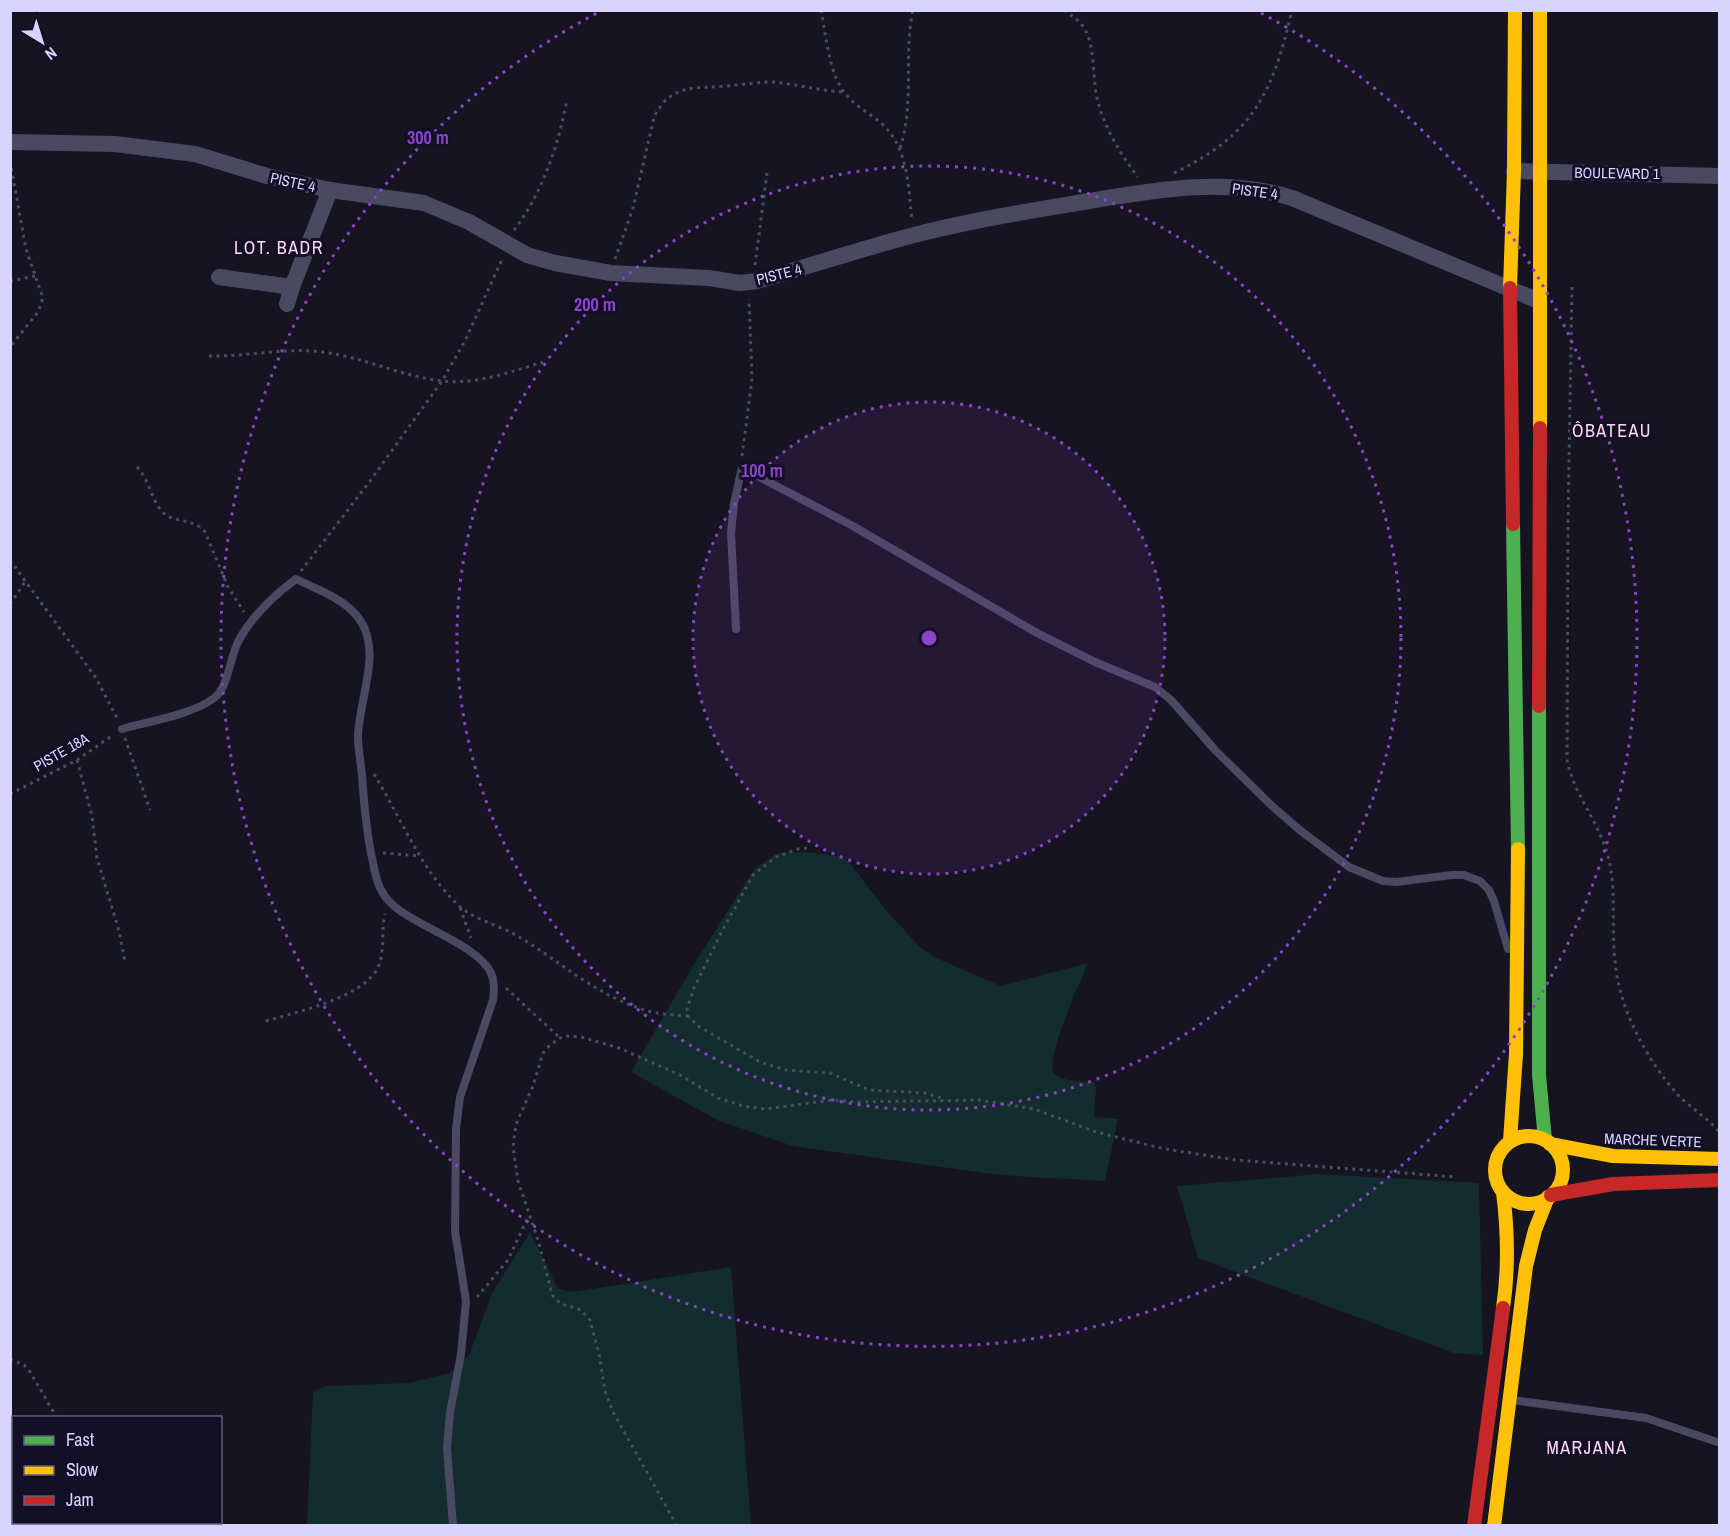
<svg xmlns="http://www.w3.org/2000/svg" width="1730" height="1536" font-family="'Archivo Narrow',sans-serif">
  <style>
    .green { fill: #132c2d }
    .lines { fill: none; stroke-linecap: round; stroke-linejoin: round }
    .path { stroke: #44505f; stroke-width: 3; stroke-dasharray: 3 4.5; stroke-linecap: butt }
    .lane { stroke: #4a4962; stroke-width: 8 }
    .street { stroke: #4a4962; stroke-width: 16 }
    .fast { stroke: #4caf50; stroke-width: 14 }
    .slow { stroke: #ffc107; stroke-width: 14 }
    .jam { stroke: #c62828; stroke-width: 14 }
    .ring { fill: none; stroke: #8945c9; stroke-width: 3; stroke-dasharray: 3 6 }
    .labels { text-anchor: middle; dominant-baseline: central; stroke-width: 6; stroke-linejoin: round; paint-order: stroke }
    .street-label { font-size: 15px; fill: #d9d4ff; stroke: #130f26 }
    .quarter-label { font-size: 18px; letter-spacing: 1.5px; fill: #ffd6f0; stroke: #130f26 }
    .centre { fill: #8945c9; stroke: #130f26; stroke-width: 3 }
    .ring-label { font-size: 18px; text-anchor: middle; font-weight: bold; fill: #8945c9; stroke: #130f26; stroke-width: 6; stroke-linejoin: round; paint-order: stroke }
  </style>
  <rect width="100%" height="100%" fill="#161421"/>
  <g class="green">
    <path d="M805,852L839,856L849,862L885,909L920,947L936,958L1001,986L1088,963C1081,980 1045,1059 1054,1073C1060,1082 1083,1081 1094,1082L1096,1088L1094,1117L1118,1119L1105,1181L999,1175L793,1146L719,1121L631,1072L693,966L755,868L778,853Z"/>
    <path d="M1319,1174L1479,1183L1483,1355L1454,1353L1198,1258L1177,1186Z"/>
    <path d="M530,1232L558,1289L573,1292L731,1267L751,1525L307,1526L313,1391L327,1386L408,1383L450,1373L469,1355L492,1293Z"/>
  </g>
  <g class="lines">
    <g class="path">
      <path d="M821,10C826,35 828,64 840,86C849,103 867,111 881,123C909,148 908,186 912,221"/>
      <path d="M1064,10C1071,15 1077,19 1082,25C1096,43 1092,77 1097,98C1104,127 1120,154 1138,177"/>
      <path d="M900,148C915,103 903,56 913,10"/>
      <path d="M10,161L26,249L43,298L38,312L10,347"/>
      <path d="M1174,173C1253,135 1273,93 1292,10"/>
      <path d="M514,230C542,194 559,144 567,99"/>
      <path d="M615,259L633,208L654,117C671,83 695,89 727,86C742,85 758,82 773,82C797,84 820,91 843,92"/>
      <path d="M755,265L767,173"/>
      <path d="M10,281L35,276"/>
      <path d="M1572,287L1568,522L1567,760C1574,795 1599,822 1608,856C1617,891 1611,926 1615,961C1619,1009 1647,1061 1679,1096C1692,1109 1708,1118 1720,1133"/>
      <path d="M209,356C245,357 287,347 322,352C363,357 401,376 442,381C477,385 512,371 544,362"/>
      <path d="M742,456L752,379L749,299"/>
      <path d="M137,467C150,480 153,507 166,515C179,523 195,519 205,532L228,587L244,612"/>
      <path d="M10,560L96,678L117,718"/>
      <path d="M301,571L370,481L442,381L466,339L503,257"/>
      <path d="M10,604L25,582"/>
      <path d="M125,738L150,810"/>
      <path d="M77,760L92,816L97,858L119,931L125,962"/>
      <path d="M374,774C401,818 420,868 457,904C472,919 496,924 514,934C560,960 602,1002 657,1013C667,1015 678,1015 688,1016"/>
      <path d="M10,794L77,760L113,735"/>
      <path d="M807,848L798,849L776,857L753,875L721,933L694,988L687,1009L688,1016L698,1026L760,1062L786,1070L830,1073L869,1090L925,1093L945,1099"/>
      <path d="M383,853L420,856"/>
      <path d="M460,908L471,938"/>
      <path d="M506,988L560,1038"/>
      <path d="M266,1021C296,1012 367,997 379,965C385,949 381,930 385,914"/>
      <path d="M477,1297L508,1260L528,1217"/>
      <path d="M10,1359L24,1365L29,1370L57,1418"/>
      <path d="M10,1503L14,1505"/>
      <path d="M51,1522L64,1525"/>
      <path d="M677,1526L613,1412L605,1391L599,1354L590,1320L581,1310L561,1304L552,1295L539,1243L518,1181L513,1147L516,1124L533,1086L543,1053L550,1045L560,1038L567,1036L581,1037L619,1048L680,1075L718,1098L743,1106L766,1109L832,1100L856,1102L979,1100L1034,1109L1096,1132L1165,1149L1236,1160L1456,1177"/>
    </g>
    <g class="lane">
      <path d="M736,629L731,533L734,503L742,468L851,525L1037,633L1095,662L1155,687L1171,700L1216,751L1272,806L1301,831L1349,867L1383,881L1396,882L1452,875H1464L1480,881L1489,890L1494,901L1508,949"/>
      <path d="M122,729C147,722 194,714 214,698C228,689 230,656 239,640C253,615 273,596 296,579C318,590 346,599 360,620C382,652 359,700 358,736C358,749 361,763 362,776C364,804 366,831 372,858C375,872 377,888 388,900C409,925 477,943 491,973C495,982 494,990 493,1000L460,1097L456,1129L455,1231L466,1301L461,1354L450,1413L447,1448L453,1526"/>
      <path d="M1512,1400L1646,1418L1720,1443"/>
    </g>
    <g class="street">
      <path d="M10,142L115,144L195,154L267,176L330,190L424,203L469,222L527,255L555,263L611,273L709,278L740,283L757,281C810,266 861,249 914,235C972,220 1030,211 1089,201C1155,190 1226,177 1292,198L1539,301"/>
      <path d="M1514,171L1720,176"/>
      <path d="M219,277L292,287"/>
      <path d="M287,304L292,287L330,190"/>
    </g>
    <g class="fast">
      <path d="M1513,524L1518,849"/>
      <path d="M1539,706V1075L1545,1140"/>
    </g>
    <g class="slow">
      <path d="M1510,288L1514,171L1515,10"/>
      <path d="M1540,428V10"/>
      <circle cx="1529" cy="1170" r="34"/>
      <path d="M1510,1141L1516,1054L1518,849"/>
      <path d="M1550,1144L1613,1156L1720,1159"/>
      <path d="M1503,1192C1508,1232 1509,1268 1503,1308"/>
      <path d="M1494,1526L1526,1266L1535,1230L1548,1197"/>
    </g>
    <g class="jam">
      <path d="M1510,288L1513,524"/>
      <path d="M1539,706L1540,428"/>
      <path d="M1551,1195L1613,1184L1720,1180"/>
      <path d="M1474,1526L1503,1308"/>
    </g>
  </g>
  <circle cx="929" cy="638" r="236" fill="#8945c9" fill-opacity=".12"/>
  <g class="ring">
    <circle cx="929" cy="638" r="236"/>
    <circle cx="929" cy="638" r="472"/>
    <path d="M1261 13A708 708 0 1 1 597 13"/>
  </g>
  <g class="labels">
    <g class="street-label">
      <text transform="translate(1617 173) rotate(1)">BOULEVARD 1</text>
      <text transform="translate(293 182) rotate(12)">PISTE 4</text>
      <text transform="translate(1255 191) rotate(8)">PISTE 4</text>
      <text transform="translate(779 274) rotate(-14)">PISTE 4</text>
      <text transform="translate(61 752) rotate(-30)">PISTE 18A</text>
      <text transform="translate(1653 1140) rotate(2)">MARCHE VERTE</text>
    </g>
    <g class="quarter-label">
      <text x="279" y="247">LOT. BADR</text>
      <text x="1612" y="430">ÔBATEAU</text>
      <text x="1587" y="1447">MARJANA</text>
    </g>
  </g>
  <circle cx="929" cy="638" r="9" class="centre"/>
  <g class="ring-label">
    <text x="428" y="144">300 m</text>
    <text x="595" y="311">200 m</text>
    <text x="762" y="477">100 m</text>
  </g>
  <rect width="1730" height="1536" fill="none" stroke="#d9d4ff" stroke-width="24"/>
  <rect x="12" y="1416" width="210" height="108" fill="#130f26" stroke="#625e7d" stroke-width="1.5"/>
  <rect x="24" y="1436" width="30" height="9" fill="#4caf50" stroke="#625e7d" stroke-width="1.5"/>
  <text x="66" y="1446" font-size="18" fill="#d9d4ff">Fast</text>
  <rect x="24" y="1466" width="30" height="9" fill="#ffc107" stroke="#625e7d" stroke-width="1.5"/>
  <text x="66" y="1476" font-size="18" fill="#d9d4ff">Slow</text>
  <rect x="24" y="1496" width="30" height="9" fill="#c62828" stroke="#625e7d" stroke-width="1.5"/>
  <text x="66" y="1506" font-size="18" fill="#d9d4ff">Jam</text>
  <g transform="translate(42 42) rotate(142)" stroke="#130f26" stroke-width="4.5" paint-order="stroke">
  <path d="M0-4.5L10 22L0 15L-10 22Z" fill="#d9d4ff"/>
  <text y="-9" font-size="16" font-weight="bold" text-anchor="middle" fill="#d9d4ff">N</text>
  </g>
</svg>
